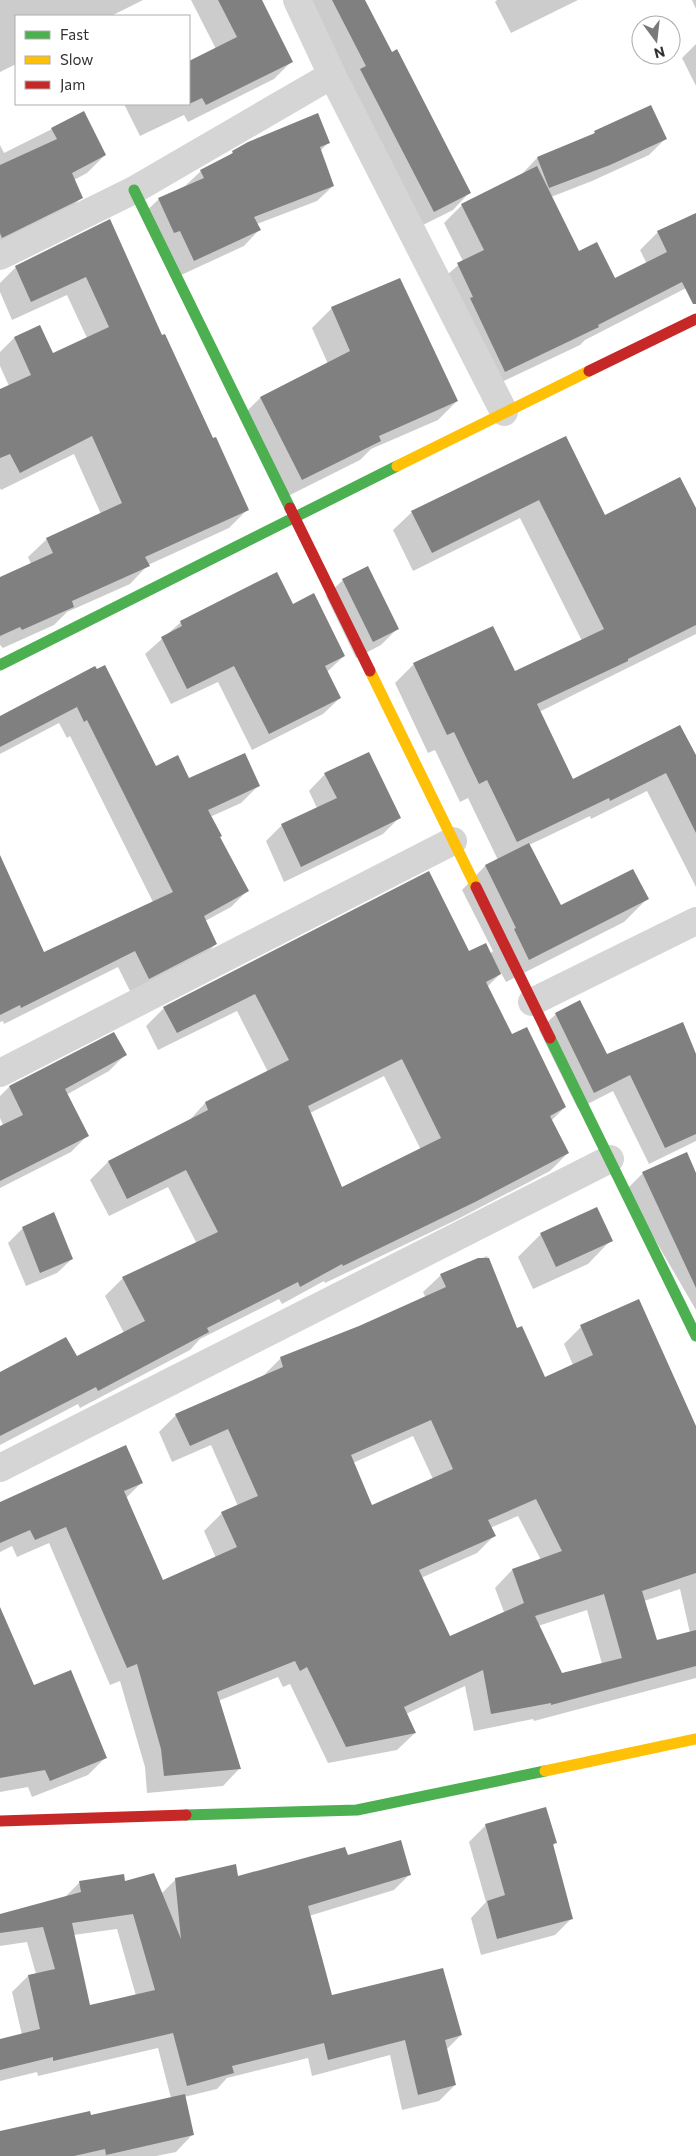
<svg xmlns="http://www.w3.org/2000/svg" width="696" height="2156" font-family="Commissioner,sans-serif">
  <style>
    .shadow { fill: #0003; fill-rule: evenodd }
    .building { fill: #808080; fill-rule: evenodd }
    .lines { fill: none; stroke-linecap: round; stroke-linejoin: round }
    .street { stroke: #d5d5d5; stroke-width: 28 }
    .fast { stroke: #4caf50; stroke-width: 11 }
    .slow { stroke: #ffc107; stroke-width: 11 }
    .jam { stroke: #c62828; stroke-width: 11 }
  </style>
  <rect width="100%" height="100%" fill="#fff"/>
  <g class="shadow">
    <path d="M0,0H143L111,16H16V64L0,72Z"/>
    <path d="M191,0H261L292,61L274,79L188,122L184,115L140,136L124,104H189V63L216,49Z"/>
    <path d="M307,0H363L469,193L453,210L417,228Z"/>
    <path d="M497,0H578L511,33L495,2Z"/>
    <path d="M692,0H696V9Z"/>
    <path d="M696,44V86L682,58Z"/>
    <path d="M84,113L105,155L87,173L74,180L82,197L64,215L0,247V145L4,153Z"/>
    <path d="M595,132L665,139L649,155L592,181L551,197L579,253L614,280L647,264L640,250L658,232L696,214V283L585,340L580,345L487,389L439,282L463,261L444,223L462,205L521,175L537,158L591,137Z"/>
    <path d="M329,142L320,151L333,186L317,201L257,224L259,230L244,246L179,276L143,214L159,199L185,186L201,171L228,157L233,152Z"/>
    <path d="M109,221L162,337L248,509L229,528L148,565L130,584L67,612L54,625L3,648L0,645V578L31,564L28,557L47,539L101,514L74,454L1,490L0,488V390L9,386L0,366V352L14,338L39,327L52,354L87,338L67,295L12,320L0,292V283L16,267Z"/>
    <path d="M332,308L457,401L438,420L371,449L360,460L282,499L241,417L260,398L328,364L312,328Z"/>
    <path d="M565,438L605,517L696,508V634L539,712L573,780L696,758V887L647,791L591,819L590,816L529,845L560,907L647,899L624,922L506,982L501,973L487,987L512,1036L565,1107L551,1121L568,1153L550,1171L456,1220L325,1283L324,1281L282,1304L279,1299L200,1339L190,1350L80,1408L78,1404L0,1445V1374L76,1358L124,1333L105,1296L123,1278L197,1244L168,1187L109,1216L90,1180L108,1162L188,1122L205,1103L268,1072L237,1011L158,1050L146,1026L164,1008L468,953L490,954L493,951L462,890L485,866L498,860L468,798L460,802L435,750L428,753L395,683L414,664L514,673L582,641L520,518L413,571L393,530L412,512ZM384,1076L421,1150L341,1189L310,1113Z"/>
    <path d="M343,580L398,628L381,645L356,658L326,596Z"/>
    <path d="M292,605L344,656L327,672L340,698L323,714L252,750L218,682L171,704L145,654L181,622Z"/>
    <path d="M95,668L156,768L188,779L258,786L241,803L210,817L219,838L248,890L231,907L205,921L216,944L199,961L132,995L118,967L4,1024L3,1021L0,1022V874L43,954L153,902L70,736L67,738L59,723L0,754V717Z"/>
    <path d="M325,774L400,817L383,834L284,882L266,841L282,825L317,808L309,791Z"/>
    <path d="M556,1014L607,1056L696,1057V1141L649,1164L613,1091L578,1109L539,1030Z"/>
    <path d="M114,1034L125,1055L109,1071L66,1095L87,1136L71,1152L0,1188V1127L3,1125L0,1118V1096L9,1087Z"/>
    <path d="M686,1154L696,1176V1310L626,1190L642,1174Z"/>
    <path d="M23,1228L72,1259L57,1273L26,1286L8,1243Z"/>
    <path d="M541,1234L611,1240L588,1264L533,1289L518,1257Z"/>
    <path d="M487,1256L517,1329L544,1378L573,1365L564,1344L581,1327L696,1428V1678L534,1721L533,1719L474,1731L465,1686L406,1714L415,1733L397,1750L328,1763L290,1684L283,1687L278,1677L218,1701L240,1768L223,1786L147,1793L145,1767L120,1681L110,1685L49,1543L17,1557L12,1546L0,1552V1503L141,1483L126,1498L162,1582L216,1558L204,1531L222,1513L238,1506L211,1445L172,1462L159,1432L176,1415L263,1376L280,1359L359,1328L426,1298L423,1292L441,1275ZM413,1436L433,1479L372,1506L353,1463ZM518,1516L541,1560L512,1570L495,1588L504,1612L449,1637L421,1578L477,1553L494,1536L490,1528ZM680,1589L690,1633L656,1642L644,1601ZM587,1610L602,1664L561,1675L538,1626Z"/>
    <path d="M0,1610L33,1687L105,1758L88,1775L32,1797L28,1787L0,1792Z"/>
    <path d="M486,1825L555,1843L553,1846L572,1918L555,1935L481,1955L471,1918L486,1902L469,1842Z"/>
    <path d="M347,1857L410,1874L394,1890L309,1916L331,1996L461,2035L446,2050L455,2085L439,2101L402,2110L390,2055L312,2076L308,2058L227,2078L217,2089L184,2097L192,2135L176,2152L156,2156H0V2135L171,2098L158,2048L38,2076L37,2072L0,2081V2040L22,2035L12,1992L28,1976L36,1974L27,1942L0,1946V1915L64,1898L80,1882L124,1883L161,1894L176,1879L238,1878ZM117,1929L136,1996L90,2007L73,1935Z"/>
  </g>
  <g class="building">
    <path d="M218,0H262L293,62L206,105L202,98L189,104V61L237,37Z"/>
    <path d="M332,0H365L392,52L397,49L471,193L434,212L360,69L366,66Z"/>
    <path d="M651,105L667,139L610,165L549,188L537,157L595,133L594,131Z"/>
    <path d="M84,111L106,155L72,173L83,198L2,238L0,233V165L57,139L51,128Z"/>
    <path d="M318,113L330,143L320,147L334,186L254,217L261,230L194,261L180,231L174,233L158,198L204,178L200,170L233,153L232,151L248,142Z"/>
    <path d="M537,166L579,251L597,242L615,278L667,252L657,231L696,213V304H693L682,282L598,325L599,327L505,372L470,298L473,297L457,263L484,250L461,204Z"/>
    <path d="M110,219L162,335L165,334L213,438L216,437L249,510L145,557L150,566L72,601L74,607L22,630L20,627L0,636V577L53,553L46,538L122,503L92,436L20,473L10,454L0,458V389L31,375L14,337L40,325L53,353L109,327L86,277L31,302L15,266Z"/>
    <path d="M400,278L458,401L379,436L381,441L302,480L260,397L350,351L331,307Z"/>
    <path d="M566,436L605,515L680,477L696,508V625L628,659V661L537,704L573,779L680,725L696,755V833L666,773L610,801L609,798L517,842L487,780L479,784L454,732L447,735L413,663L493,626L515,671L604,629L539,500L432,553L411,511Z"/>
    <path d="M368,566L399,629L373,642L342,579Z"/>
    <path d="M277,572L293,604L314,593L345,656L325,666L341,698L269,734L234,666L187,689L161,637L182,626L180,621Z"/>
    <path d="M105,665L156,766L178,755L189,778L245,753L260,786L208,810L222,836L220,837L249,891L204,916L217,944L149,979L135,951L21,1008L20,1005L0,1015V855L44,952L173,892L87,720L84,722L77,707L0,747V716L95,666L97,669Z"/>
    <path d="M369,752L401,818L301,867L281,824L337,798L324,773Z"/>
    <path d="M529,843L561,905L633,869L649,899L529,960L514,929L516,928L485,865Z"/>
    <path d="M429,871L469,951L486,943L501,974L486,982L512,1034L527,1027L566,1107L550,1116L569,1153L475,1202L343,1266L342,1264L300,1287L298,1282L207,1328L209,1332L98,1391L96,1387L0,1436V1372L66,1337L77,1356L145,1321L122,1277L218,1232L186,1170L127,1199L108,1161L208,1110L205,1102L289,1060L255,994L177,1033L163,1007ZM402,1059L441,1138L342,1187L308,1106Z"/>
    <path d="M580,1000L607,1054L683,1022L696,1054V1134L665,1148L630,1075L594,1093L555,1013Z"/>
    <path d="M114,1032L127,1055L65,1089L89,1136L0,1181V1126L23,1115L9,1086Z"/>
    <path d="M687,1152L696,1173V1288L642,1172Z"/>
    <path d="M597,1207L613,1241L556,1267L540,1233Z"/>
    <path d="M54,1212L73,1259L40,1273L22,1227Z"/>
    <path d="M478,1258H489L517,1328L522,1326L545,1377L593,1355L580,1325L639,1299L696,1426V1573L642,1591L657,1640L696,1630V1666L551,1705V1703L491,1714L483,1670L404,1707L416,1733L346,1747L307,1667L300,1671L295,1661L217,1692L241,1769L164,1776L161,1749L137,1664L127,1668L66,1527L35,1540L30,1530L0,1543V1502L126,1445L143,1483L124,1491L163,1580L237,1547L221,1512L258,1496L228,1429L190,1446L175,1414L283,1367L280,1357L359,1326L446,1287L440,1274ZM431,1420L453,1469L372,1505L351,1455ZM536,1499L562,1551L512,1569L524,1603L450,1636L419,1570L496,1536L488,1520ZM604,1594L622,1658L562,1673L535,1616Z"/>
    <path d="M0,1607L34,1685L71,1670L107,1758L50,1781L45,1770L0,1778Z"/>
    <path d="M546,1807L557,1843L553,1844L573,1919L497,1939L487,1901L505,1895L485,1824Z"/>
    <path d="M401,1840L411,1875L308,1906L332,1995L443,1968L462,2035L445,2040L456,2085L418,2095L405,2040L328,2060L324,2043L232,2066L234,2073L187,2086L173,2033L53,2061V2057L0,2070V2039L40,2029L28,1975L55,1969L43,1927L0,1933V1914L81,1892L79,1881L124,1874L125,1881L154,1873L181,1939L175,1878L236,1864L238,1876L345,1847L348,1855ZM133,1914L155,1990L90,2005L72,1923Z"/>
    <path d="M185,2094L194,2135L106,2155L105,2149L74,2156H0V2131L90,2111L91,2115Z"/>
  </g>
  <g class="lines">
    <g class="street">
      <path d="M297,0L332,75L504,412"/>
      <path d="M0,256L134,190L332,75"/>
      <path d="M532,1002L696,921"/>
      <path d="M0,1073L453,841"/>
      <path d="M0,1468L610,1159"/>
    </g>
    <g class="fast">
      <path d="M134,190L290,508"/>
      <path d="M0,665L397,466"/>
      <path d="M550,1038L696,1336"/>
      <path d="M186,1815L357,1810L545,1771"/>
    </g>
    <g class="slow">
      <path d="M397,466L589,371"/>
      <path d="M370,671L476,887"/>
      <path d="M545,1771L696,1739"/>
    </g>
    <g class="jam">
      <path d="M589,371L696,319"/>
      <path d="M290,508L370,671"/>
      <path d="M476,887L550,1038"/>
      <path d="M0,1821L186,1815"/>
    </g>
  </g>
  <rect x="15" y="15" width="175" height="90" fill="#ffffff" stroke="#adadad"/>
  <rect x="25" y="31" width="25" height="8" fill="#4caf50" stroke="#adadad"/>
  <text x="60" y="40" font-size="15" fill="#313131">Fast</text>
  <rect x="25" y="56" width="25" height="8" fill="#ffc107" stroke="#adadad"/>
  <text x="60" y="65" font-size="15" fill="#313131">Slow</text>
  <rect x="25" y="81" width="25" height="8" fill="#c62828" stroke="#adadad"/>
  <text x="60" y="90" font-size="15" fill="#313131">Jam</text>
  <g transform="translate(656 40) rotate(165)"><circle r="24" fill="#ffffff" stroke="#adadad"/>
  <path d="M0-4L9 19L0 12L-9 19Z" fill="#797979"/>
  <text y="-8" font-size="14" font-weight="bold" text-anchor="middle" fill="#313131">N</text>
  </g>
</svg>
